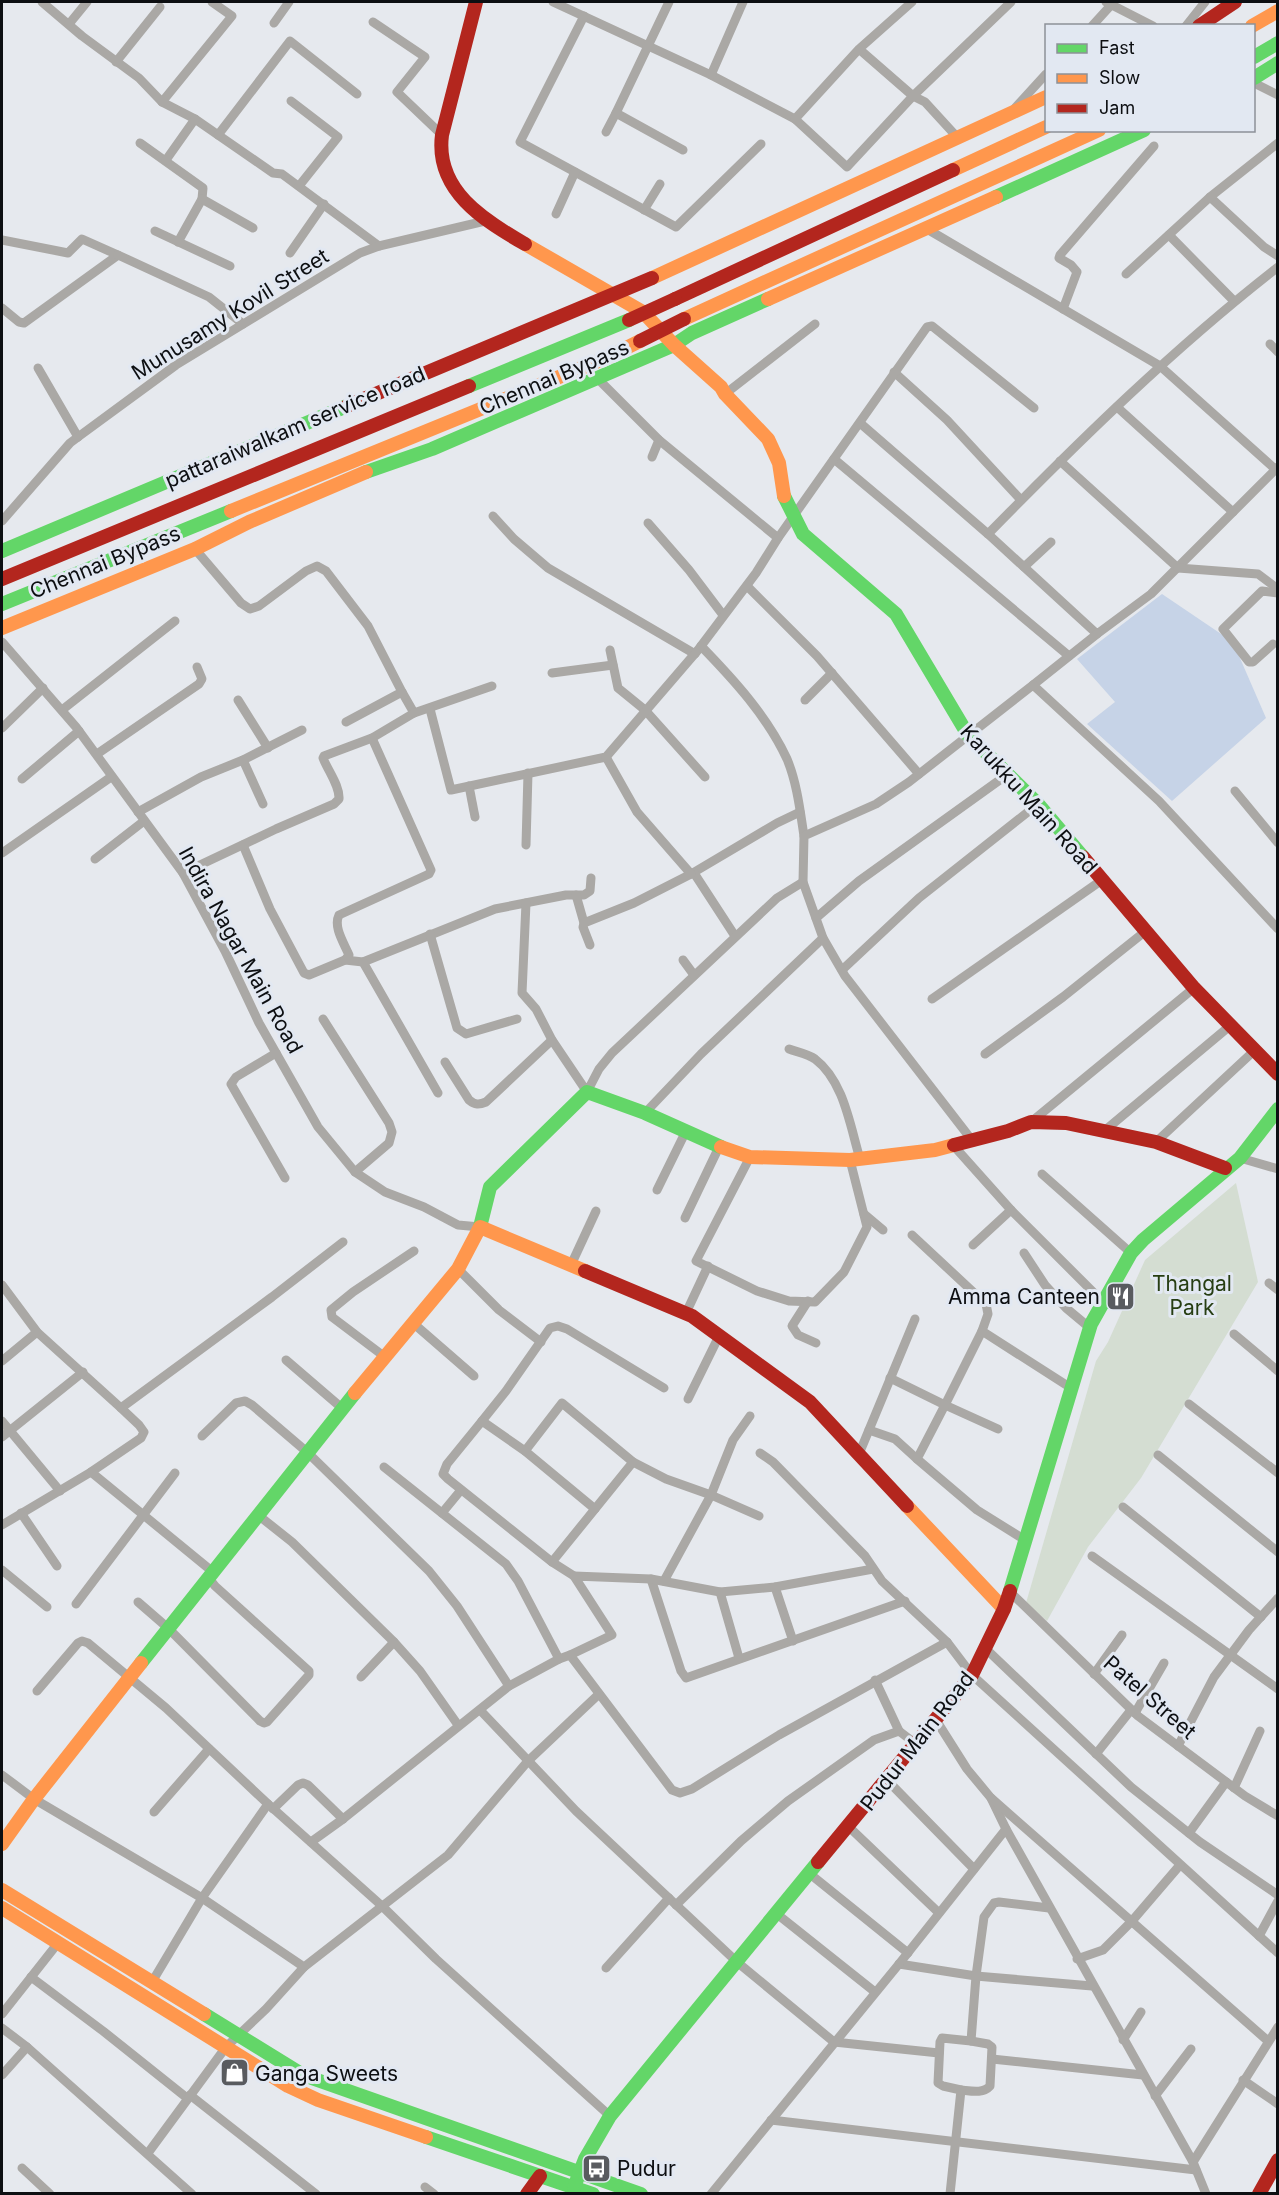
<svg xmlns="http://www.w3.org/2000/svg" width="1279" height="2195" font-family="Inter,sans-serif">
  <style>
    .green { fill: #d4ddd2 }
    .water { fill: #c6d3e7 }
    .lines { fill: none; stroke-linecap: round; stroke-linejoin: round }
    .street { stroke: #aaa8a5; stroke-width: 9 }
    .fast { stroke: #63d668; stroke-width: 14 }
    .slow { stroke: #ff974d; stroke-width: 14 }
    .jam { stroke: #b3261e; stroke-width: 14 }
    .jam-bridge { stroke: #b3261e; stroke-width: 14 }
    .labels { text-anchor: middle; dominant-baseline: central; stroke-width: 6; stroke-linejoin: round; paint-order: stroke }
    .street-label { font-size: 21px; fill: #0d0f12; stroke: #e2e8f2 }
    .park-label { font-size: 21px; fill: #273e13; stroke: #e2e8f2 }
    .poi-label { font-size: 21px; fill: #0d0f12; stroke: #e2e8f2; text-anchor: start }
  </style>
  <rect width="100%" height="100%" fill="#e6e9ee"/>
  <path class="green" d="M1236,1183L1258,1282L1141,1478L1088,1547L1047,1621L1026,1603L1096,1361L1108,1342L1145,1260Z"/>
  <path class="water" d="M1162,594L1233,642L1266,718L1172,801L1087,724L1115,702L1077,659Z"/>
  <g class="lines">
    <g class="street">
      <path d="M42,2L82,36L139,78L162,102L195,119L273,173L282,174L379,246"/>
      <path d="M553,2L711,75L795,119"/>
      <path d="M669,2L616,113L683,150"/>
      <path d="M1106,2L1153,26"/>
      <path d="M584,16L520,142L676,227L761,144"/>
      <path d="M373,22L425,57L397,92L442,135"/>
      <path d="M274,23L289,2"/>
      <path d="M69,24L87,2"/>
      <path d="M1092,26L1112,4"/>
      <path d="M1186,26L1205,2"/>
      <path d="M859,49L913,96L847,167L795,119L859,49L912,2"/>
      <path d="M116,62L160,7"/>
      <path d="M711,75L743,2"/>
      <path d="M1254,83L1278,95"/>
      <path d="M291,101L338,137L299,186"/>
      <path d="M162,102L232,16L212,2"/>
      <path d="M1015,108L1046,74"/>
      <path d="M606,132L616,113"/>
      <path d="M218,135L290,41L357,94"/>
      <path d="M957,137L925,102L913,96L1011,2"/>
      <path d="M140,143L203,188L202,199L178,242"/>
      <path d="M166,160L195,119"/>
      <path d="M1210,197L1264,247L1278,256"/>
      <path d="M202,199L253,228"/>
      <path d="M644,210L660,184"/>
      <path d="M556,214L575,172"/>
      <path d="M927,229L1160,366L1275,469"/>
      <path d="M155,231L230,266"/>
      <path d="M1169,235L1234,301"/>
      <path d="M2,240L68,253L82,239L118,255L24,323L19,322L2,308"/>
      <path d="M290,253L324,204"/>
      <path d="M118,255L209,297L243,324"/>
      <path d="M1126,274L1210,197L1278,143"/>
      <path d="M1063,309L1077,272L1071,265L1059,258L1060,255L1154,146"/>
      <path d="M1270,344L1278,352"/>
      <path d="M38,368L78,437"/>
      <path d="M894,372L947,420L1021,500"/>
      <path d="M597,378L659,440L778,538"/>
      <path d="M725,394L815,324"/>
      <path d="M1117,407L1233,512"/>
      <path d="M860,423L988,534L1097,634L1151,594L1278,467"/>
      <path d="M652,457L659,440"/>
      <path d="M834,459L1069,656"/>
      <path d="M1060,461L1178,568"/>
      <path d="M493,516L514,539L548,568L695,654"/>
      <path d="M2,521L70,443L78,437L176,365L360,253L379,246L485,221"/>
      <path d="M648,523L689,570L723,615"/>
      <path d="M988,534C1080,440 1174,348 1278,267"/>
      <path d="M195,549L241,603L250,609L259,606L306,571L317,566L326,571L368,626L402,692L346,722"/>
      <path d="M1024,567L1051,542"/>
      <path d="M1178,568L1258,574L1278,589"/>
      <path d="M747,586L817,656L919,774"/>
      <path d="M2,642L76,727L183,873L225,951L259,1023L318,1127L355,1172L385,1192L424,1207L458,1225L480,1227"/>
      <path d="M1273,644L1253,662H1249L1223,629L1262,591L1278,593"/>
      <path d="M701,646C734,680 767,716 787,759C797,783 800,810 804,836"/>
      <path d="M610,650L618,688L645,710L705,777"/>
      <path d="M552,673L613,665"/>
      <path d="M1033,685L1097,634"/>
      <path d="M402,692L414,713L492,686"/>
      <path d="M238,700L268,748"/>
      <path d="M805,700L832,673"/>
      <path d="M430,709L451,790L606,757L698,650L756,573L778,538L927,327L932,326L1034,408"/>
      <path d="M62,710L175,621"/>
      <path d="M2,728L43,688"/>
      <path d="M97,754L199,684L202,679L197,667"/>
      <path d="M606,757L637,812L691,874L777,823L800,812"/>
      <path d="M243,760L263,804"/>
      <path d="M22,779L79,731"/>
      <path d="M469,786L475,817"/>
      <path d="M1235,791L1278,843"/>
      <path d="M138,812L201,777L243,760L302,730"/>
      <path d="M243,845L270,909L304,973L309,975L345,960L363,962L495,909L566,895H584L590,891L591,878"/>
      <path d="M526,845L528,773"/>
      <path d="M2,853L111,777"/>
      <path d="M95,859L144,821"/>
      <path d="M183,873L276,829L334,804L339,799C340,786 328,771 323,758L324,756L372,738L414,713"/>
      <path d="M694,873L735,936"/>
      <path d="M576,895L584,923L583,927L590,945"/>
      <path d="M526,903L522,993L536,1009L552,1040L587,1092L599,1069L612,1053L777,898L803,882"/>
      <path d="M816,918L859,881L1008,774"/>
      <path d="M584,923L634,903L691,874"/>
      <path d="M430,934L457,1028L466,1034L517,1019"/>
      <path d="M345,960L349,955C344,943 333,927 339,915L429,874L431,870L372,738"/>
      <path d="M683,960L694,975"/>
      <path d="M363,962L438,1093"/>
      <path d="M842,970L919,898L1038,804"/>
      <path d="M932,999L1102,880"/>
      <path d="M323,1019L389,1123L392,1132L389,1143L355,1172"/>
      <path d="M789,1049C797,1052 808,1054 815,1059C844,1081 850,1126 860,1159"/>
      <path d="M276,1053L236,1077L231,1084L285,1178"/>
      <path d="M985,1054L1063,997L1147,930"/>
      <path d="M445,1062L469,1100C475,1105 479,1105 486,1102L552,1040"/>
      <path d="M645,1113L701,1054L823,938"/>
      <path d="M1031,1122L1194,988"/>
      <path d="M1103,1132L1231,1025"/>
      <path d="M971,1139L845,976L823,938L803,882L804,836L876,804L909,782L1033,685L1159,801L1278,929"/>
      <path d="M1156,1142L1255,1050"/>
      <path d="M953,1145L1011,1210"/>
      <path d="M750,1157L696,1261L757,1291L789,1301L815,1302L844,1272L867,1227L850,1160"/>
      <path d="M1240,1158L1278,1169"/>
      <path d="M1042,1174L1131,1253"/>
      <path d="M657,1190L685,1133"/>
      <path d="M864,1214L883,1230"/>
      <path d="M685,1218L719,1147"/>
      <path d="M912,1235L986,1304L988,1314L982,1331L1071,1388"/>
      <path d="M973,1245L1011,1210L1103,1302"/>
      <path d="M1024,1253L1045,1285L1066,1308L1090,1328"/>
      <path d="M571,1265L596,1211"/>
      <path d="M458,1269L499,1310L541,1342"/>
      <path d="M1269,1283L1278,1290"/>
      <path d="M2,1285L37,1332L121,1408"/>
      <path d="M808,1301L792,1326L798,1335L816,1343"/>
      <path d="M686,1313L708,1266"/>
      <path d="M413,1323L474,1376"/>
      <path d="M982,1331L945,1405L998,1429"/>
      <path d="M1234,1334L1278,1371"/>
      <path d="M385,1357L332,1317L331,1310L353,1292L414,1251"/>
      <path d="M286,1360L343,1409"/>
      <path d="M2,1361L37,1332"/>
      <path d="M890,1378L945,1405L917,1459L977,1510L1025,1540"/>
      <path d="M688,1399L719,1336"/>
      <path d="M1189,1404L1278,1473"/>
      <path d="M2,1421L60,1491"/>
      <path d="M482,1421L506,1391L550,1328L558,1326L567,1329L664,1388"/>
      <path d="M869,1430L895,1439L917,1459"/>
      <path d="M202,1436L236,1403L245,1401L252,1405L307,1452L429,1571L457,1606L509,1686"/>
      <path d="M2,1437L83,1372"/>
      <path d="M525,1451L562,1403L633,1462L666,1479L711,1495L759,1516"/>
      <path d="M760,1453L773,1462L865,1556L882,1581L947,1642L972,1675L1278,1953"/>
      <path d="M859,1454L915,1319"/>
      <path d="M1158,1455L1278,1552"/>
      <path d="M384,1467L506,1564L518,1581L559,1659"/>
      <path d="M1123,1507L1261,1617"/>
      <path d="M21,1513L57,1566"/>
      <path d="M442,1513L461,1490"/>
      <path d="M258,1515L292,1542L394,1642L420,1671L458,1725"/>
      <path d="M2,1525L91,1472"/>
      <path d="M1092,1556L1278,1689"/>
      <path d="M552,1562L448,1479L443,1474L447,1464L482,1421L525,1451L595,1509"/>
      <path d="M2,1570L47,1607"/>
      <path d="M213,1572L91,1472L141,1438L144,1432L139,1425L121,1408L272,1297L343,1242"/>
      <path d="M574,1576L552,1562L633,1462"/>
      <path d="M651,1579L681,1671L686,1678L905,1601"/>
      <path d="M664,1581L711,1495L733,1440L750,1416"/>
      <path d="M775,1587L793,1641"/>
      <path d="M1009,1591L1138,1716L1245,1796L1278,1816"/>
      <path d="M720,1592L739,1658"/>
      <path d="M138,1602L168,1628L260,1721L264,1723L267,1722L309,1675V1671L215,1586L208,1577"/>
      <path d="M76,1604L175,1473"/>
      <path d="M985,1648L1131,1787L1200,1842L1278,1895"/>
      <path d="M570,1655L672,1790L680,1793L692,1789L779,1735L947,1642"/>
      <path d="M1094,1674L1122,1635"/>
      <path d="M361,1677L394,1642"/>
      <path d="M875,1680L899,1731"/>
      <path d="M37,1691L78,1643L82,1641L88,1643L166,1708L268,1804L382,1906L436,1959L610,2116"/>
      <path d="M480,1710L576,1811L737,1962L834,2042L939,2053"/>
      <path d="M1135,1713L1164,1663"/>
      <path d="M936,1720L967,1769L991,1798L1006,1829"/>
      <path d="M1178,1746L1214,1677L1249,1630L1278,1598"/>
      <path d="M1096,1754L1131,1710"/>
      <path d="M2,1775L34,1799L202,1898L304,1967L448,1855L528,1761L599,1694"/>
      <path d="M887,1780L974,1869"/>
      <path d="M1234,1788L1260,1731"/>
      <path d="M991,1798L1268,2041"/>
      <path d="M273,1809L298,1785L303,1783L308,1785L343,1819"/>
      <path d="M154,1812L209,1749"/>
      <path d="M849,1827L939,1913"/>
      <path d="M1189,1833L1226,1782"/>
      <path d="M311,1842L343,1819L509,1686L559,1659L570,1655L612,1635L574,1576L651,1579L720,1592L775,1587L873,1569"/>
      <path d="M810,1874L908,1953"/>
      <path d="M676,1905L741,1841L788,1801L874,1740L899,1731L916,1744"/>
      <path d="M777,1914L875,1992"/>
      <path d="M1259,1936L1278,1901"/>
      <path d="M1077,1959L1103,1950L1132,1921L1180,1865"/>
      <path d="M899,1964L976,1976L1092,1986"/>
      <path d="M606,1968L669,1898"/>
      <path d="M31,1977L103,2031L187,2098"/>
      <path d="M152,1982L202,1898L268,1804"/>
      <path d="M2,2014L58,1943"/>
      <path d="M2,2028L27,2047L192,2194"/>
      <path d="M1123,2040L1141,2012"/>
      <path d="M992,2059L1143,2075"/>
      <path d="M2,2075L27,2047"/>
      <path d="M1243,2080L1278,2104"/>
      <path d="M961,2090C971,2091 983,2094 990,2086L992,2047L988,2044L971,2041"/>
      <path d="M190,2095L316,2194"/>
      <path d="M1155,2096L1191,2049"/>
      <path d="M771,2120L1196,2170"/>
      <path d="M148,2153L226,2047L266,2009L304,1967"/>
      <path d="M1193,2162L1278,2027"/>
      <path d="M22,2168L50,2194"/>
      <path d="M425,2187L434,2194"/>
      <path d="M711,2194L899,1964L1006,1829L1193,2162L1206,2194"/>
      <path d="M950,2194L961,2090L943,2086L938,2083L940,2042L942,2038L971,2041L976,1976L984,1917L994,1903L999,1902L1049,1908"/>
    </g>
    <g class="fast">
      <path d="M1254,57L1278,43"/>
      <path d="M1254,78L1278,63"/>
      <path d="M996,197L1144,130"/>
      <path d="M469,386L629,320"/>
      <path d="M366,472L432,449L674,345L692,333L768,299"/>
      <path d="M784,496L803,534L896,614L968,735L1038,804L1083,857"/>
      <path d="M2,551L347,406"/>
      <path d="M2,604L231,511"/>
      <path d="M480,1227L490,1187L587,1092L645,1113L721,1147"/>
      <path d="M1010,1591L1091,1324L1131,1253L1143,1240L1240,1158L1278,1109"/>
      <path d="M141,1663L355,1393"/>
      <path d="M204,2014L303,2075L641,2194"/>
      <path d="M426,2137L593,2194"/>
      <path d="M574,2187L585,2159L610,2116L818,1862"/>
    </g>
    <g class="slow">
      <path d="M1252,26L1278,11"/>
      <path d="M953,170L1046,127"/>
      <path d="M525,244L643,312L674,345L721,387L725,394L768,439L779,463L784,496"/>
      <path d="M652,278L1046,97"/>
      <path d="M768,299L996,197"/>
      <path d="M684,319L1099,130"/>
      <path d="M231,511L608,357L640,341"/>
      <path d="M2,628L195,549L249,522L366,472"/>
      <path d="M721,1147L750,1157L850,1160L935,1150L954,1145"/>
      <path d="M355,1393L458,1269L480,1227L585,1271"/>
      <path d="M907,1506L1004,1609"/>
      <path d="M2,1844L34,1799L141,1663"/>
      <path d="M2,1890L204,2014"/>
      <path d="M2,1908L288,2086L318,2100L426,2137"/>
    </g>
    <g class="jam">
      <path d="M476,2L442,135C435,190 483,220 525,244"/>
      <path d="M1199,26L1235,2"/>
      <path d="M675,299L953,170"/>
      <path d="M347,406L652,278"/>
      <path d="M2,579L469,386"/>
      <path d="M1083,857L1194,988L1278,1074"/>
      <path d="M954,1145L1008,1131L1031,1122L1066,1123L1156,1142L1225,1168"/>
      <path d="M585,1271L692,1316L810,1402L907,1506"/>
      <path d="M818,1862L972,1675L1004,1609L1010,1591"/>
      <path d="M527,2194L540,2176"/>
      <path d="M1259,2194L1278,2160"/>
    </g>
    <g class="jam-bridge">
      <path d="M629,320L675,299"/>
      <path d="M640,341L684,319"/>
    </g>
  </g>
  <defs>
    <symbol id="restaurant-square" viewBox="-11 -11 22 22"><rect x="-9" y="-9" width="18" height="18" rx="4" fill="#595b5f" stroke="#e2e8f2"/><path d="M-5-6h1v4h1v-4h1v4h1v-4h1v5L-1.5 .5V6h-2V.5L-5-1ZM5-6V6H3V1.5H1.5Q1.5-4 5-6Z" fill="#fff"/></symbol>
    <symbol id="shop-square" viewBox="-11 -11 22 22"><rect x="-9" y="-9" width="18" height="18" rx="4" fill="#595b5f" stroke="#e2e8f2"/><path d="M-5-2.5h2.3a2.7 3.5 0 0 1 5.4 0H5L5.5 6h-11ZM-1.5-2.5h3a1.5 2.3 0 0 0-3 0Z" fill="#fff"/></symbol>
    <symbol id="bus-square" viewBox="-11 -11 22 22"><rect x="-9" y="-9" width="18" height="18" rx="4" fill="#595b5f" stroke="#e2e8f2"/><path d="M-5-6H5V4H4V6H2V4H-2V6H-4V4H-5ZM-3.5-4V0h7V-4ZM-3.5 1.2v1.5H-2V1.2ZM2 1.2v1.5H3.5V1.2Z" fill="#fff"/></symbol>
  </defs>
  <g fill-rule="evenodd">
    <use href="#restaurant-square" x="1104" y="1280" width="33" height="33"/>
    <use href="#shop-square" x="218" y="2056" width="33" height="33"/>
    <use href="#bus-square" x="580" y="2152" width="33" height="33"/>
  </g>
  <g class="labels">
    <g class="street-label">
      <text transform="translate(230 314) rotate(-32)">Munusamy Kovil Street</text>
      <text transform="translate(554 377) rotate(-23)">Chennai Bypass</text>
      <text transform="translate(295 427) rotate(-23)">pattaraiwalkam service road</text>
      <text transform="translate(105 562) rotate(-22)">Chennai Bypass</text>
      <text transform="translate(1029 799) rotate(48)">Karukku Main Road</text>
      <text transform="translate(241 950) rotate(61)">Indira Nagar Main Road</text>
      <text transform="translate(1150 1697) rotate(41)">Patel Street</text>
      <text transform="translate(917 1741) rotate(-52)">Pudur Main Road</text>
    </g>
    <g class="park-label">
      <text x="1192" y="1283">Thangal<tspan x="1192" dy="24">Park</tspan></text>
    </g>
    <g class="poi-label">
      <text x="1100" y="1296" text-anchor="end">Amma Canteen</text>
      <text x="255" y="2073">Ganga Sweets</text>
      <text x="617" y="2168">Pudur</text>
    </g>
  </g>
  <rect width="1279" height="2195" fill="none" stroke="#0d0f12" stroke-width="6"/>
  <rect x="1045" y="24" width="210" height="108" fill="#e2e8f2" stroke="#8d9198" stroke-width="1.5"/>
  <rect x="1057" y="44" width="30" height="9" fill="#63d668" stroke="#8d9198" stroke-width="1.5"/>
  <text x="1099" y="54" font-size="18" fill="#0d0f12">Fast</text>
  <rect x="1057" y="74" width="30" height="9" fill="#ff974d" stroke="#8d9198" stroke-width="1.5"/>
  <text x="1099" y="84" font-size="18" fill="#0d0f12">Slow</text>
  <rect x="1057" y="104" width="30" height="9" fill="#b3261e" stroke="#8d9198" stroke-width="1.5"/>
  <text x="1099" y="114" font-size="18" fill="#0d0f12">Jam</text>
</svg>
